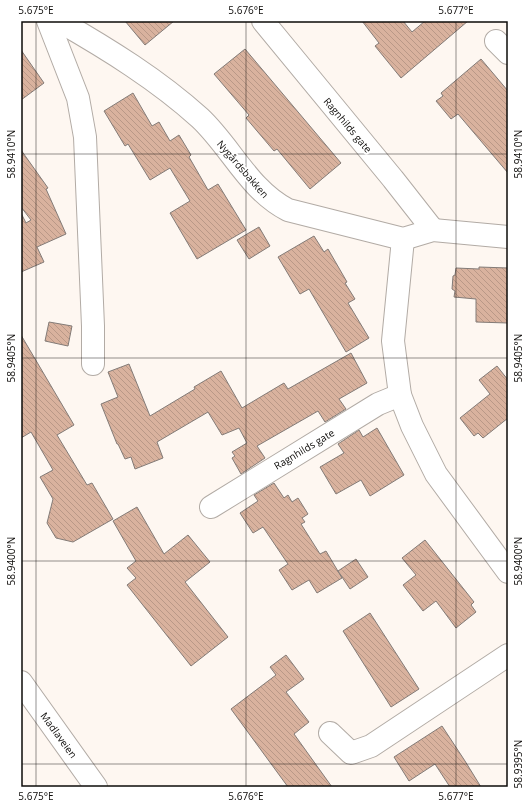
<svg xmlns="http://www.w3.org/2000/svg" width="529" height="808" font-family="'Open Sans',sans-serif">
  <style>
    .building { fill: url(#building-back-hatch); stroke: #837b77 }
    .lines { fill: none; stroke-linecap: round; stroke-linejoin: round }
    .minor-casing { stroke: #b2aba5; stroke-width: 24 }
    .major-casing { stroke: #b2aba5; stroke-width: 24 }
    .minor { stroke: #fff; stroke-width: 22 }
    .major { stroke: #fff; stroke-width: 22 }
    .ticks { fill: none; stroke: #0d0b09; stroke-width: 1; stroke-opacity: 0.45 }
    .labels { text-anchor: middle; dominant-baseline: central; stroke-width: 4; stroke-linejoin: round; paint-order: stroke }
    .street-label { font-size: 10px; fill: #0d0b09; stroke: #fff }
    .neatline { fill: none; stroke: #0d0b09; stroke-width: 1.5 }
    .ticks-label { font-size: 10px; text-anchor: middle; fill: #0d0b09 }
  </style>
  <defs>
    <pattern id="building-back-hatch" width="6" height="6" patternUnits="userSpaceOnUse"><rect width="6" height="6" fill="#d9b29e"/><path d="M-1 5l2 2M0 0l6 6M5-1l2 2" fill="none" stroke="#b99887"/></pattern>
  </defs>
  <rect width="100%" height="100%" fill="#fef7f1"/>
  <g class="building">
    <path d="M125,21H174L145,45Z"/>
    <path d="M362,21H403L412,32L425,21H468L401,78L375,46L379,43Z"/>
    <path d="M245,49L341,163L310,189L277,149L274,151L246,118L249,115L214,74Z"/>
    <path d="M21,50L44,83L21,100Z"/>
    <path d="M481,59L508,91V173L458,114L451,119L436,101L443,96L441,93Z"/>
    <path d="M133,93L152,126L159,122L170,141L179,135L191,155L189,157L208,190L218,184L246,230L197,259L170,213L190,201L170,168L150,180L128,144L125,146L104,111Z"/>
    <path d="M21,150L48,188L46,189L66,234L37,247L44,262L21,272V213L26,223L31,220L21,207Z"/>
    <path d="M259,227L270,246L249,259L237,240Z"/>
    <path d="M314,236L324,252L328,249L347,282L345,283L355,299L348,303L369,338L346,352L309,289L300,294L278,257Z"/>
    <path d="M479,267L508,268V323L476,322V299L454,297L455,291L452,289L453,276L455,275L456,268L479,269Z"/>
    <path d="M49,322L72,326L68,346L45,341Z"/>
    <path d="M21,335L74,425L57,435L87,485L92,483L113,519L73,542L56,538L47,523L53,499L40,477L53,470L31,432L21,438Z"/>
    <path d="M351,353L367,383L339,399L346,409L325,422L318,411L257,446L265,458L241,474L232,458L235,456L232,452L247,443L239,428L222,435L208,412L157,442L163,458L135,469L131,457L125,459L118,444H117L101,404L118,397L108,372L129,364L150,416L195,389L194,387L221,371L242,408L284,383L288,389Z"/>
    <path d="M497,366L508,380V418L483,438L478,433L474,436L460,418L490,394L479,380Z"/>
    <path d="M377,428L404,475L370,496L361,480L336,494L320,467L344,453L338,444L359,430L363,437Z"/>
    <path d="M274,483L284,498L288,495L292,502L298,498L308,514L302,518L305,522L301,524L320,554L326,551L342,578L317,593L309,580L292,590L279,570L288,564L263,527L253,533L240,513L258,501L254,495Z"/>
    <path d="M137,507L164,554L188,535L210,562L185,582L228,637L191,666L127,585L136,578L127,568L136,561L113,521Z"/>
    <path d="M425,540L474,602L471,605L476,612L456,628L436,601L423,611L403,585L416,575L402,558Z"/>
    <path d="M356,559L368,577L350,589L338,571Z"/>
    <path d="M370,613L419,689L391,707L343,631Z"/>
    <path d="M286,655L304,679L286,692L309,722L294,734L332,787H288L231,709L276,675L270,667Z"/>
    <path d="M442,726L465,761L481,787H450L435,764L409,781L394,757Z"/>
  </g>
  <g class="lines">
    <defs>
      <g id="minor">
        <path d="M48,21L78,98L85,137L93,326V364"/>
        <path d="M59,21C108,49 158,80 200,118C231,147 249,190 288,210L403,239L433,230L508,237"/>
        <path d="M263,21L393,179L433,230"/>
        <path d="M496,41L508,53"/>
        <path d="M403,239L393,341L400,395L412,426L436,474L508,572"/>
        <path d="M211,507L378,404L400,395"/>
        <path d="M330,733L351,753L371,746L508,655"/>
      </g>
      <path id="major" d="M21,682L96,787"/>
    </defs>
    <use href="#minor" class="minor-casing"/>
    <use href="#major" class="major-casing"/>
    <use href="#minor" class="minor"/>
    <use href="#major" class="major"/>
  </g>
  <path class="ticks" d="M36,21V787M246,21V787M456,21V787M21,154H508M21,358H508M21,561H508M21,764H508"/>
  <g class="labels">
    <g class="street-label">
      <text transform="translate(348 125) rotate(50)">Ragnhilds gate</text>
      <text transform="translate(243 169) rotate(49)">Nygårdsbakken</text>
      <text transform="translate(304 449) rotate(-31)">Ragnhilds gate</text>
      <text transform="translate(59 735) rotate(54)">Madlaveien</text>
    </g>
  </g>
  <rect width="529" height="808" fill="none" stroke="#ffffff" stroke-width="44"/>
  <rect x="22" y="22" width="485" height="764" class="neatline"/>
  <g class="ticks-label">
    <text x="36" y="14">5.675°E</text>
    <text x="246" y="14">5.676°E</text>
    <text x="456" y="14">5.677°E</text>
    <text transform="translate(11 154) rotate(-90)" y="4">58.9410°N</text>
    <text transform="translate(518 154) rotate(-90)" y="4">58.9410°N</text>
    <text transform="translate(11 358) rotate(-90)" y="4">58.9405°N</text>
    <text transform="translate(518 358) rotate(-90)" y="4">58.9405°N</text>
    <text transform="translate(11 561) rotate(-90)" y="4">58.9400°N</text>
    <text transform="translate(518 561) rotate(-90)" y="4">58.9400°N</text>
    <text transform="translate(518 764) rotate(-90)" y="4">58.9395°N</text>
    <text x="36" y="800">5.675°E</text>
    <text x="246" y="800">5.676°E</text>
    <text x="456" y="800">5.677°E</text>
  </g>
</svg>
